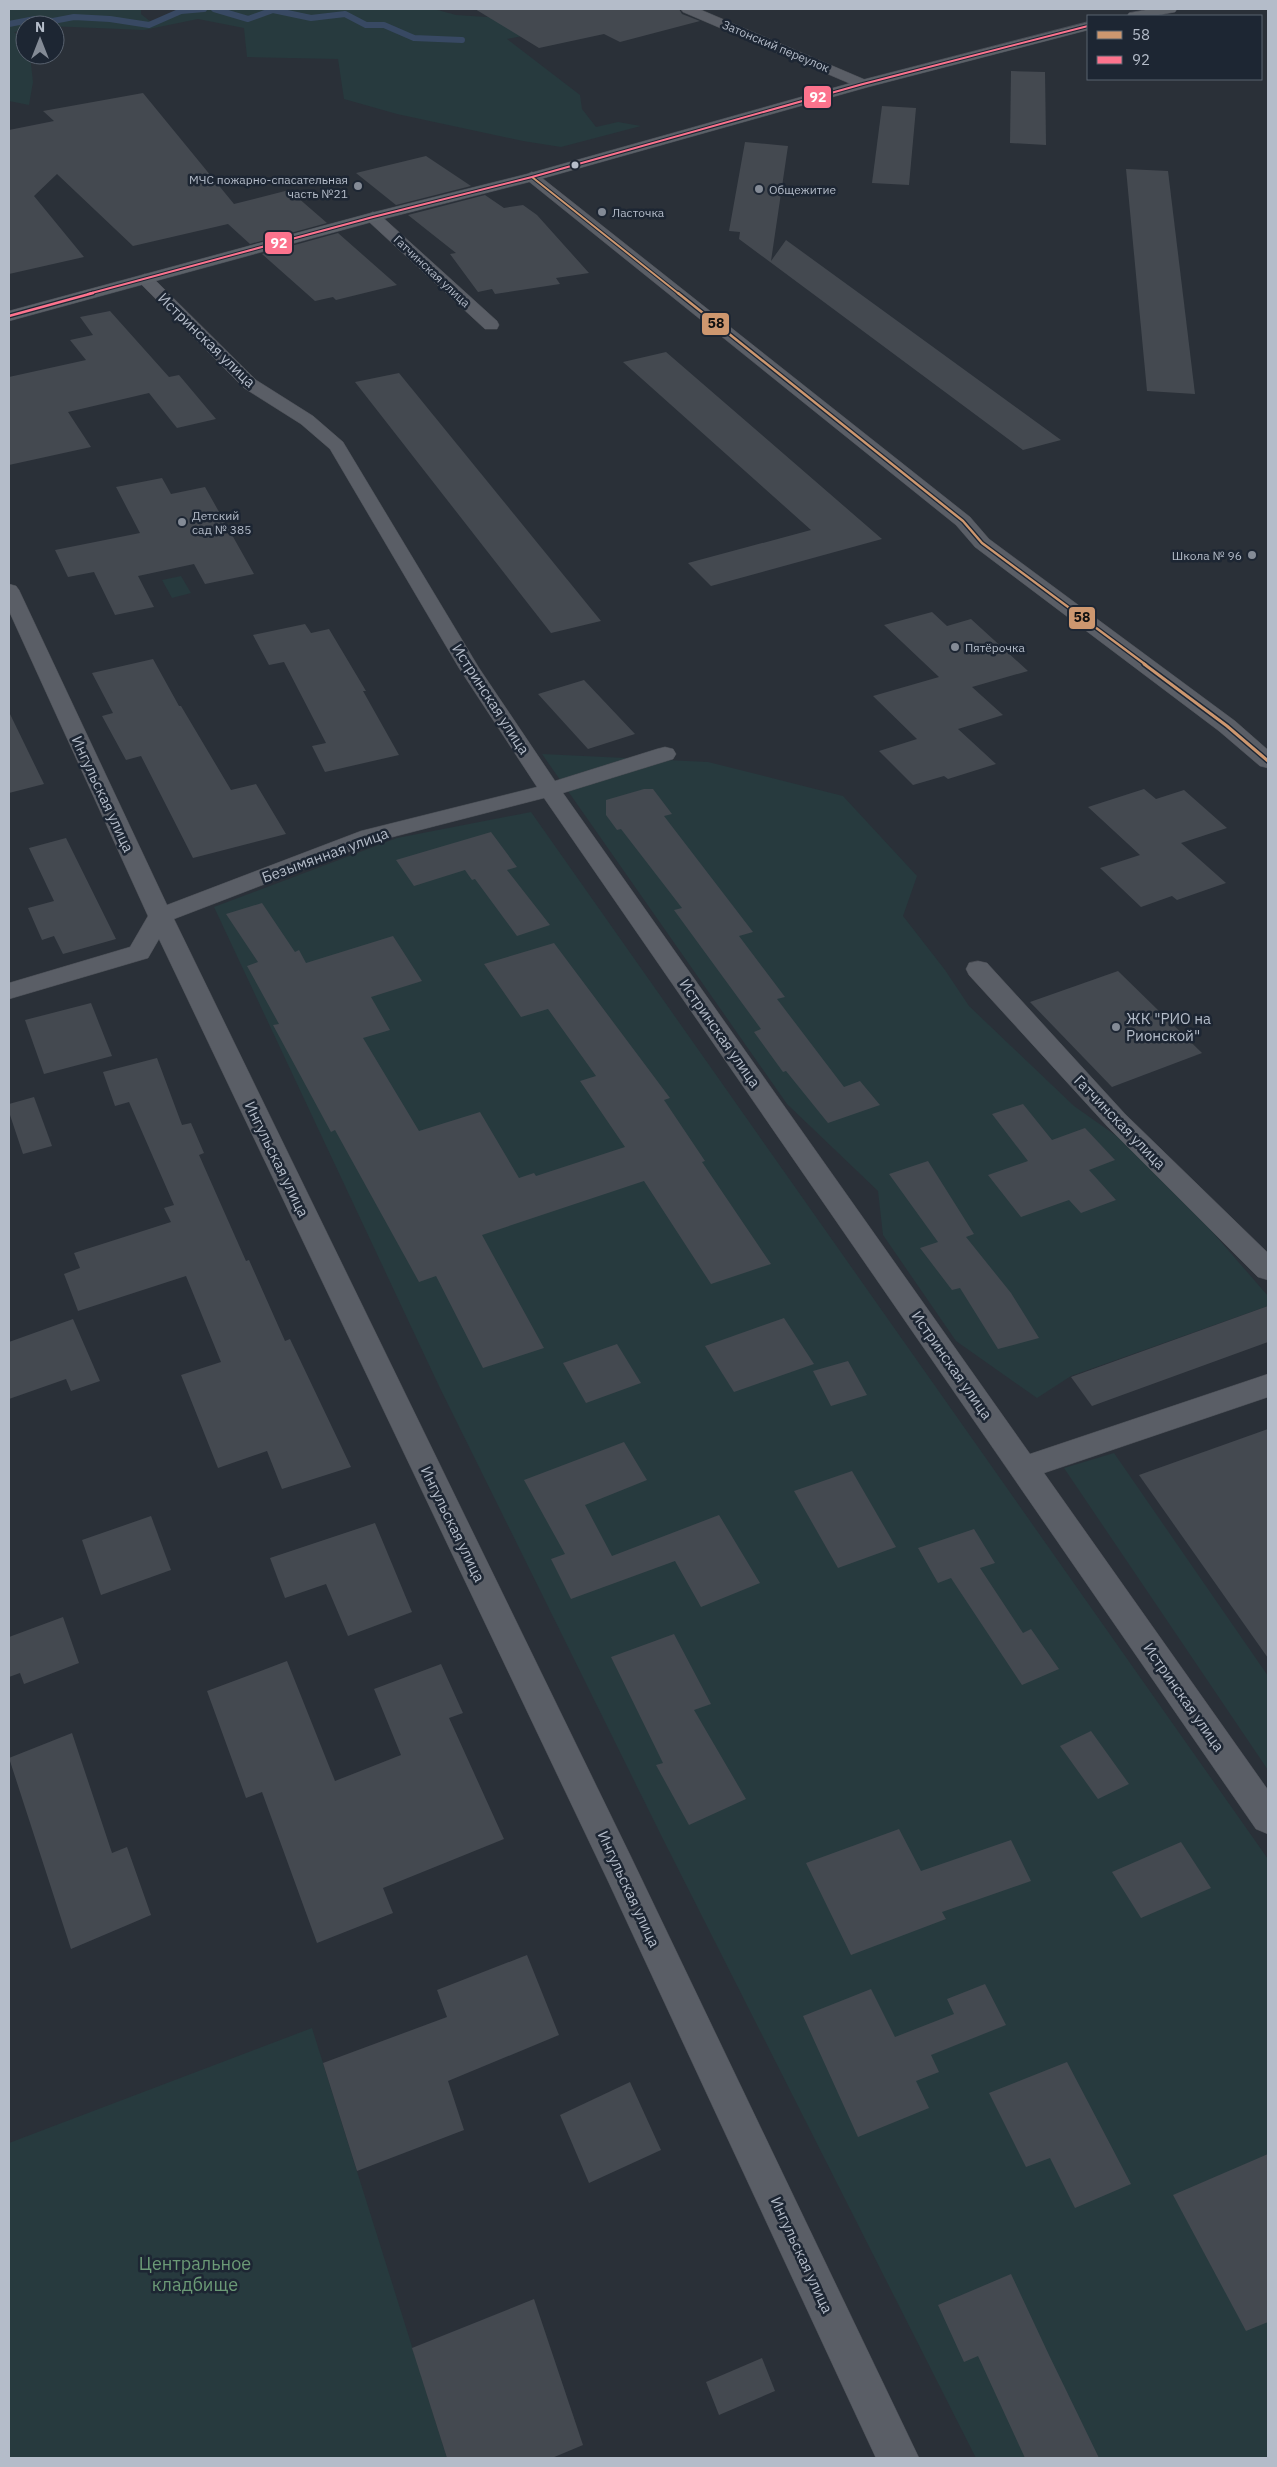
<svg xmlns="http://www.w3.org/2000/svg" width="1277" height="2467" font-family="'IBM Plex Sans',sans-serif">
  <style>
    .green { fill: #273a3e }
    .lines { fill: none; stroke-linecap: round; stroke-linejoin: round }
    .stream { stroke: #384963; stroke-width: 6 }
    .building { fill: #444950 }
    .minor-casing { stroke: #484c53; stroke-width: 1 }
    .major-casing { stroke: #484c55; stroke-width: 1 }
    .minor { fill: #5a5e66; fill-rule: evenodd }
    .major { fill: #5c6168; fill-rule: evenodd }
    .bus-1-far2-casing { stroke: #1d2633; stroke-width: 4 }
    .bus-1-far1-casing { stroke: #1d2633; stroke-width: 5 }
    .bus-1-casing { stroke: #1d2633; stroke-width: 6 }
    .bus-2-far1-casing { stroke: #1d2633; stroke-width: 4 }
    .bus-2-casing { stroke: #1d2633; stroke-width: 5 }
    .bus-1-far2 { stroke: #cd976f; stroke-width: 2 }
    .bus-1-far1 { stroke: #cd976f; stroke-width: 2.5 }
    .bus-1 { stroke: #cd976f; stroke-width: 3 }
    .bus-2-far1 { stroke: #fc738d; stroke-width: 2 }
    .bus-2 { stroke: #fc738d; stroke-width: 2.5 }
    .bus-dot { fill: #b4bcc9; stroke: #1d2633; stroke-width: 2 }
    .poi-dot { fill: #848b96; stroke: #1d2633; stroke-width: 2 }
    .labels { text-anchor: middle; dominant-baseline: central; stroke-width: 5; stroke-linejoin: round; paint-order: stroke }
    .far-street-label { font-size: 12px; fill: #b4bcc9; stroke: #1d2633 }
    .far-poi-label { font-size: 12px; fill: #b4bcc9; stroke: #1d2633; text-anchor: start }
    .street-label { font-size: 15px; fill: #b4bcc9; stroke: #1d2633 }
    .poi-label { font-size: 15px; fill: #b4bcc9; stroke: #1d2633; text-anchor: start }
    .near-park-label { font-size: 18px; fill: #6b9a76; stroke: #1d2633 }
    .line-badge { stroke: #1d2633; stroke-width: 2 }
    .badge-label { font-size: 14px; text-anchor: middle; font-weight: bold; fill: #fff }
    .pale-badge-label { font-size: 14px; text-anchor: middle; font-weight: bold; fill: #111 }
  </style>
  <rect width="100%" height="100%" fill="#2a3038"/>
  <g class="green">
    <path d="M9,9H141V14L151,22L181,9H434L456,15L549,21L539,33L507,39L580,95L582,109L596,127L618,122L641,126L561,147L523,141L397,114L344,99L338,59L247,57L244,28L198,19L144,30L25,25V31L14,32L25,40V55H30L33,82L29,105L9,101Z"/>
    <path d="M181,576L191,593L172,598L162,580Z"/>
    <path d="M542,754L708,762L843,796L917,876L903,916L945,970L969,1006L1074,1106L1149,1159L1268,1296V1306L1071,1376L1037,1398L956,1341L883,1235L878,1191L787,1104Z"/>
    <path d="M531,812L1268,1859V2458H976L661,1835L439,1386L214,907L397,838Z"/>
    <path d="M1114,1453L1268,1676V1770L1064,1468Z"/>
    <path d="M312,2028L447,2458H9V2143Z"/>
  </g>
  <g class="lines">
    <g class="stream">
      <path d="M214,9L248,19L273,10L311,18L345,14L366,25H384L414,38L462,40"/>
      <path d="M9,24L35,19L53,21L74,17L110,19L149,25L181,11L204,9"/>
    </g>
  </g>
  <g class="building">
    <path d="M475,9H679L682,14L700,21L620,42L604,34L539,48Z"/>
    <path d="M1011,71L1045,72L1046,145L1010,143Z"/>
    <path d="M143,93L234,204L289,190L327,223L250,244L228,224L133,246L57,174L34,196L84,257L9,274V130L54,121L43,111Z"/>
    <path d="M882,106L916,108L909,185L872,183Z"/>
    <path d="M745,142L788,146L771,261L786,240L1061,440L1023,450L739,239L740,232L729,231Z"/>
    <path d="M426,156L471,186L396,205L356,173Z"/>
    <path d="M1126,169L1168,171L1195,394L1147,391Z"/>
    <path d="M485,195L504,208L523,205L537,215L589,273L556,278L560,284L495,294L492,289L478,292L450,254L456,253L408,215Z"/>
    <path d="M338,233L397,285L336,300L333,297L315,301L262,254Z"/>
    <path d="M110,311L169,377L179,375L216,419L177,428L149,393L68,412L91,447L9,465V377L86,360L70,340L93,335L80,317Z"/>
    <path d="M666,352L882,539L711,586L688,563L811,530L623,362Z"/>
    <path d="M399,373L601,621L551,633L355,382Z"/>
    <path d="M162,478L171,494L205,487L254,574L205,584L194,564L138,576L154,607L115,615L94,572L68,577L55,550L140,533L116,487Z"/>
    <path d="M932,612L947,626L971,619L1028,671L972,687L1003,715L958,729L996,764L948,779L944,776L913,785L879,751L917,739L873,696L939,677L884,625Z"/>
    <path d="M305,624L311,633L329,629L366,691H363L399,755L325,772L312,746L326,743L284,662L269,665L253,635Z"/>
    <path d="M153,659L179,706H181L231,790L256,784L286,834L193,858L141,756L126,760L102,716L113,713L92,673Z"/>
    <path d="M584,680L635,734L588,749L538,694Z"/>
    <path d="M9,712L44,784L9,793Z"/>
    <path d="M644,789H653L672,814L664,816L753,932L739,936L785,997L777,999L844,1087L860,1081L880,1105L828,1123L786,1071L783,1072L754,1032L761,1029L674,910L682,908L621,829L617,830L606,815V800Z"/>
    <path d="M1144,789L1156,799L1184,790L1227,828L1181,843L1226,883L1177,900L1172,896L1141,907L1100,868L1140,855L1088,807Z"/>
    <path d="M491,832L517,867L507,870L550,925L517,936L475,879L472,880L465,870L414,886L396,860Z"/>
    <path d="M66,838L116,939L63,954L54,936L42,940L28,908L54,901L29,848Z"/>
    <path d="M262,903L295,952L299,950L306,963L393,936L422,981L371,997L390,1030L363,1038L419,1131L480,1112L519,1178L534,1173L536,1176L625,1147L580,1081L596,1076L548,1009L521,1017L484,964L554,943L670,1098L664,1100L705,1161L702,1162L771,1264L711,1284L644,1181L482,1235L544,1348L483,1368L436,1276L419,1282L335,1130L331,1132L273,1025L279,1024L247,966L258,962L226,914Z"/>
    <path d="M1118,971L1202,1053L1112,1087L1030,1002Z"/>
    <path d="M91,1003L112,1056L44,1074L25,1020Z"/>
    <path d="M157,1058L182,1125L191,1123L204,1153L199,1155L246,1261L249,1260L285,1341L290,1339L351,1467L282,1489L267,1451L218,1468L181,1375L221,1362L186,1276L78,1311L64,1274L80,1268L74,1253L171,1222L164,1208L174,1205L129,1102L115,1106L103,1072Z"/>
    <path d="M34,1097L52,1146L23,1154L9,1112V1104Z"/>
    <path d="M1023,1104L1052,1140L1085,1128L1115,1160L1089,1170L1116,1200L1081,1213L1069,1200L1021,1217L988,1175L1028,1161L992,1114Z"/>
    <path d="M928,1161L974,1234L966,1237L1011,1293L1039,1338L998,1349L960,1288L952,1290L920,1248L938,1242L889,1174Z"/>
    <path d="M1268,1306V1342L1092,1406L1071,1377Z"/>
    <path d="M784,1318L814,1364L734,1392L705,1346Z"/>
    <path d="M73,1319L100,1381L71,1391L66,1379L9,1399V1342Z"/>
    <path d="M617,1344L641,1383L586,1403L563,1363Z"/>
    <path d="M848,1361L867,1395L831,1406L813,1371Z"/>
    <path d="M1268,1429V1658L1139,1475Z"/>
    <path d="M624,1442L647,1480L585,1505L612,1556L719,1515L760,1583L701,1607L675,1561L571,1599L551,1559L565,1554L524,1480Z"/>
    <path d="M852,1471L896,1547L838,1568L794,1491Z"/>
    <path d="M151,1516L171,1570L101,1595L82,1540Z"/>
    <path d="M375,1523L412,1612L348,1636L326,1584L285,1598L270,1558Z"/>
    <path d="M974,1529L995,1563L980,1568L1023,1633L1031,1629L1059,1669L1022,1685L951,1578L938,1583L918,1548Z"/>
    <path d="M63,1617L79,1663L24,1684L20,1673L9,1677V1637Z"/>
    <path d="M674,1634L711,1704L694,1710L746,1799L689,1825L656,1765L663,1763L611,1657Z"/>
    <path d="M287,1661L335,1781L401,1755L374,1689L441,1664L463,1713L449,1718L504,1839L383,1888L393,1913L317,1943L262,1792L246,1798L207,1691Z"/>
    <path d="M1091,1731L1129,1784L1098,1799L1060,1746Z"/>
    <path d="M72,1733L112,1853L127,1847L151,1915L71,1949L9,1758Z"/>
    <path d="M899,1829L921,1871L1011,1840L1031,1881L942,1912L946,1919L851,1955L806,1863Z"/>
    <path d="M1181,1842L1211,1888L1141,1918L1112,1872Z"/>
    <path d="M527,1955L559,2035L448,2081L464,2130L357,2171L323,2063L447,2017L437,1990Z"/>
    <path d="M985,1984L1006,2025L931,2055L939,2072L916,2081L929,2108L858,2137L803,2016L871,1989L895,2037L954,2014L947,1999Z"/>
    <path d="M1067,2062L1131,2184L1075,2208L1050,2158L1026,2167L989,2093Z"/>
    <path d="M630,2082L661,2150L589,2183L560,2115Z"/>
    <path d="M1268,2154V2322L1246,2331L1173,2195Z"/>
    <path d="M1011,2274L1049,2355L1099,2458H1025L978,2356L964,2362L938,2305Z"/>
    <path d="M534,2299L583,2445L552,2458H447L412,2348Z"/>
    <path d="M762,2358L775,2391L719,2415L706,2382Z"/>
  </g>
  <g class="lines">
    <defs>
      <g id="minor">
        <path d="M681,9H699L868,81L870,84L863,88L858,87L683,12Z"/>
        <path d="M532,172L537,174L970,517L989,539L1235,721L1268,750V768L1260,766L1219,731L975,547L956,525L527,180L524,177Z"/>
        <path d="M373,212L379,214L497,321L499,325L497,329H485L367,220L365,217Z"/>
        <path d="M145,274L151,276L256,380L313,416L343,442L479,668L555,781L657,749L665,747L673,749L676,754L673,759L563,793L1030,1454L1268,1374V1397L1044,1473L1268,1790V1834L1256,1829L544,798L377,841L174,919L632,1859L919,2458H876L608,1881L159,939L148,958L9,999V983L130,947L148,916L9,611V584L16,586L19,590L167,905L361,831L537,787L459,668L330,449L301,424L244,388L139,282L137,279Z"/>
        <path d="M978,961L987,963L1125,1114L1268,1253V1280L1258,1277L1107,1126L969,975L966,969L969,963Z"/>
      </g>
      <g id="major">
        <path d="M1151,9H1177L1175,12L1153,16H1127L1129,13Z"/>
        <path d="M1088,22V30L868,87L537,180L379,220L9,321V311L367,214L527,174L858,81Z"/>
      </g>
    </defs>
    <use href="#minor" class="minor-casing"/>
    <use href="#major" class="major-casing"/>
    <use href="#minor" class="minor"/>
    <use href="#major" class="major"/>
    <defs>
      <path id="bus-1-far2" d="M532,177L679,294"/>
      <path id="bus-1-far1" d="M678,293L963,521L982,543L1146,665"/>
      <path id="bus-1" d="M1144,664L1227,726L1268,761"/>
      <path id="bus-2-far1" d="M88,294L373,217L532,177L863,84L1088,26"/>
      <path id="bus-2" d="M9,316L93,293"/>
    </defs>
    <use href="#bus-1-far2" class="bus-1-far2-casing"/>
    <use href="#bus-1-far1" class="bus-1-far1-casing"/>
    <use href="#bus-1" class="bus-1-casing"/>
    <use href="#bus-2-far1" class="bus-2-far1-casing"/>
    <use href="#bus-2" class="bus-2-casing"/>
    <use href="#bus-1-far2" class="bus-1-far2"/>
    <use href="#bus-1-far1" class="bus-1-far1"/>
    <use href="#bus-1" class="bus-1"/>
    <use href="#bus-2-far1" class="bus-2-far1"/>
    <use href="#bus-2" class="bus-2"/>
  </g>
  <circle class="bus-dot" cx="575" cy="165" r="4.5"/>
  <g class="poi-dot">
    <circle cx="358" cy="186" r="5"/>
    <circle cx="759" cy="189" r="5"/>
    <circle cx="602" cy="212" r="5"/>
    <circle cx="182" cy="522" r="5"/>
    <circle cx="1252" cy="555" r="5"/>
    <circle cx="955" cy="647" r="5"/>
    <circle cx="1116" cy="1027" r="5"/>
  </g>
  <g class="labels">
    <g class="far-street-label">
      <text transform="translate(776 46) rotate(23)">Затонский переулок</text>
      <text transform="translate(432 271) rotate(43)">Гатчинская улица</text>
    </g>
    <g class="far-poi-label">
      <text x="348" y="179" text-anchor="end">МЧС пожарно-спасательная<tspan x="348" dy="14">часть №21</tspan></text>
      <text x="769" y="189">Общежитие</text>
      <text x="612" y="212">Ласточка</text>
      <text x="192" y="515">Детский<tspan x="192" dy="14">сад № 385</tspan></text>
      <text x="1242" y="555" text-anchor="end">Школа № 96</text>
      <text x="965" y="647">Пятёрочка</text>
    </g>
    <g class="street-label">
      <text transform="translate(207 340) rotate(44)">Истринская улица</text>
      <text transform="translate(491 699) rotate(57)">Истринская улица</text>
      <text transform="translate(103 794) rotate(65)">Ингульская улица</text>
      <text transform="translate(325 855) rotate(-20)">Безымянная улица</text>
      <text transform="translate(720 1033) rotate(55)">Истринская улица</text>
      <text transform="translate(1120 1122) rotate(46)">Гатчинская улица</text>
      <text transform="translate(277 1159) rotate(64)">Ингульская улица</text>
      <text transform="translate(952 1365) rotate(55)">Истринская улица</text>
      <text transform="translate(453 1524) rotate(64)">Ингульская улица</text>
      <text transform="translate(1184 1697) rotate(55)">Истринская улица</text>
      <text transform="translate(629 1889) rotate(65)">Ингульская улица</text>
      <text transform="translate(802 2255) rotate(65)">Ингульская улица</text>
    </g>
    <g class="poi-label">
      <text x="1126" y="1018">ЖК "РИО на<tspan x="1126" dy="17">Рионской"</tspan></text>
    </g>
    <g class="near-park-label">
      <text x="195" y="2263">Центральное<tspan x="195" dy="21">кладбище</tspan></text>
    </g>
  </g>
  <g class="line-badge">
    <rect x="803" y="85" width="29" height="24" rx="5" fill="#fc738d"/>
    <rect x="264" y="231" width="29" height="24" rx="5" fill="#fc738d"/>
    <rect x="701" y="312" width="29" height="24" rx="5" fill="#cd976f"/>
    <rect x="1068" y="606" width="28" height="24" rx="5" fill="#cd976f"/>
  </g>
  <g class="badge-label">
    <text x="818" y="102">92</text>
    <text x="279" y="248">92</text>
  </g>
  <g class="pale-badge-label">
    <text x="716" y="328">58</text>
    <text x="1082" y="622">58</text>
  </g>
  <rect width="1277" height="2467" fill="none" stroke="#b4bcc9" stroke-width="20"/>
  <rect x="1087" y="15" width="175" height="65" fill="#1d2633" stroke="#59626f"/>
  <rect x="1097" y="31" width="25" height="8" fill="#cd976f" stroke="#59626f"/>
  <text x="1132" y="40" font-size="15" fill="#b4bcc9">58</text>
  <rect x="1097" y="56" width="25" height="8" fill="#fc738d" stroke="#59626f"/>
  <text x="1132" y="65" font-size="15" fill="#b4bcc9">92</text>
  <g transform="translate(40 40)"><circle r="24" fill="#1d2633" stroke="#59626f"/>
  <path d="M0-4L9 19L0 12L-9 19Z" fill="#848b96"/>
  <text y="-8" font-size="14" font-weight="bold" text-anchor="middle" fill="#b4bcc9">N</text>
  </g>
</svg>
